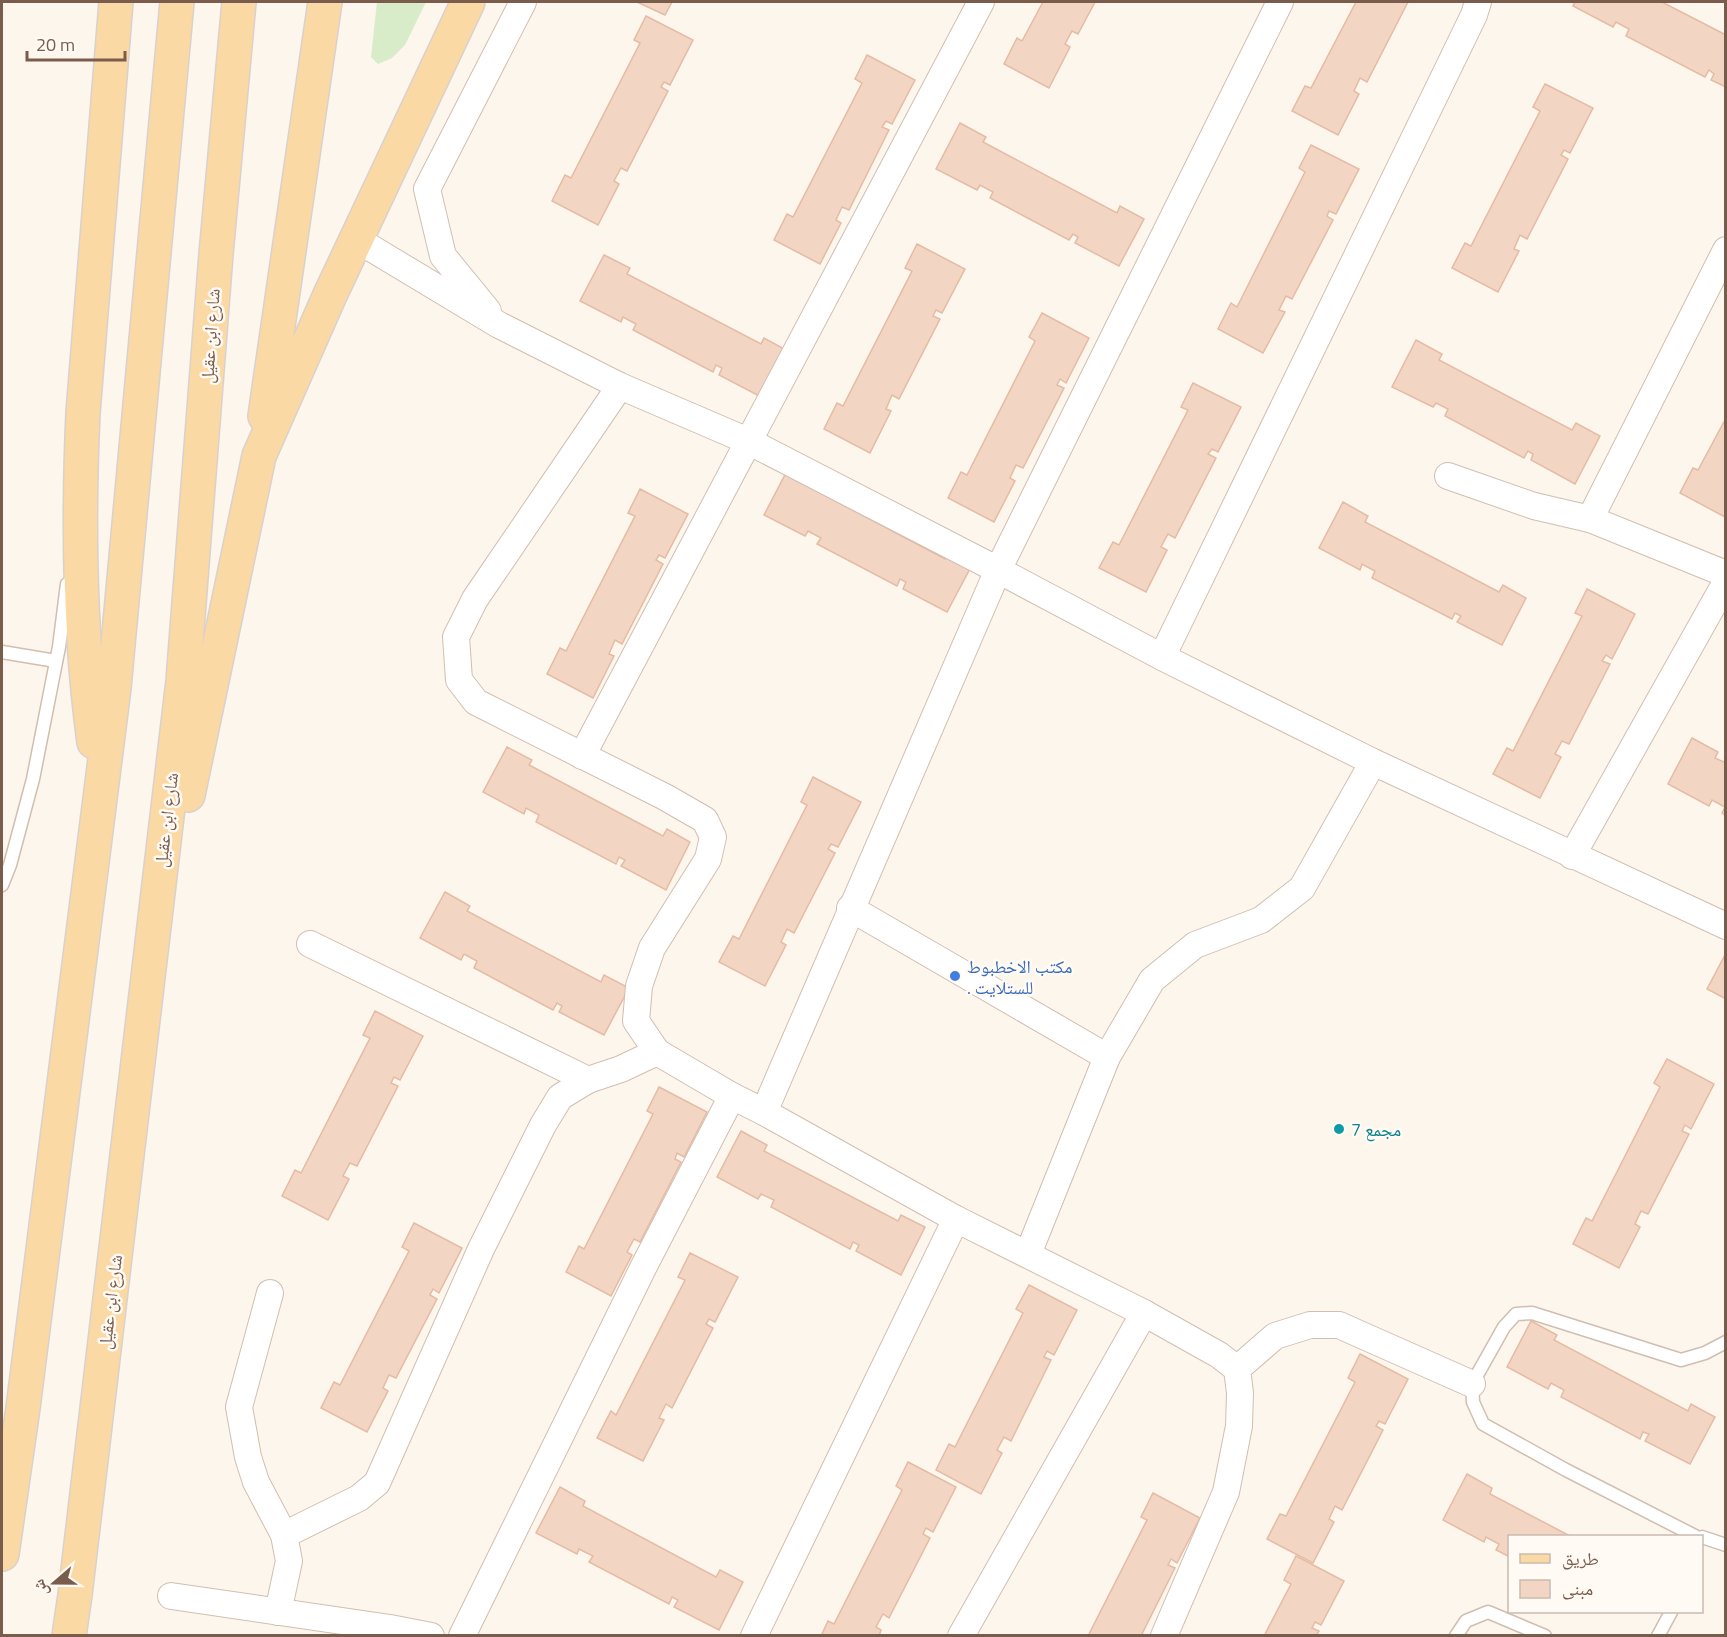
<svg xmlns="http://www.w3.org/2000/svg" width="1727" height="1637" font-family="'Titillium Web','Noto Naskh Arabic',sans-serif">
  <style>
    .green { fill: #d8ecc9 }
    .building { fill: #f3d5c3; stroke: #e6bba3; stroke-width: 1.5 }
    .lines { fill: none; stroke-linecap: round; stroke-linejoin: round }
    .lane-casing { stroke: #d1beb0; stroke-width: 15 }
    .street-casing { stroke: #d1beb0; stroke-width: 28 }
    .primary-casing { stroke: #dad1cd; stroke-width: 36 }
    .lane { stroke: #fff; stroke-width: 12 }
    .street { stroke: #fff; stroke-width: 26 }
    .primary { stroke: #fbd9a5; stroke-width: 33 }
    .shop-dot { fill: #3f7fe0; stroke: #fffaf3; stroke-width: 2 }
    .culture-dot { fill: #0f9aa8; stroke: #fffaf3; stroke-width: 2 }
    .labels { text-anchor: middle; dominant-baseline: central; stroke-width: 5; stroke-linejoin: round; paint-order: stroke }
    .street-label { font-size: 18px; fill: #7a5c4d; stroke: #fffaf3 }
    .shop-label { font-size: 18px; fill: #366cbe; stroke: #fffaf3; text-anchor: start }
    .culture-label { font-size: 18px; fill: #0d838f; stroke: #fffaf3; text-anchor: start }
  </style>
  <rect width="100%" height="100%" fill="#fdf6ec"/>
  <path class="green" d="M377,2H426L405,45L392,58L378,64L371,57Z"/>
  <g class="building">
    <path d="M637,2H672L665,15Z"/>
    <path d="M1043,2H1095L1078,34L1072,31L1065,44L1070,47L1049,88L1004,64L1017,38L1022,41Z"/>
    <path d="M1356,2H1408L1367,82L1360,78L1354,91L1359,94L1338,135L1292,111L1305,86L1311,88Z"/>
    <path d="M1575,2H1662L1726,35V87L1711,80L1714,74L1709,70L1705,77L1626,36L1629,29L1616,22L1613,27L1573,6Z"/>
    <path d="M646,16L693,40L670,85L664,82L661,87L668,91L627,171L621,168L614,181L619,184L598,225L552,201L565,175L571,178L640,43L634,40Z"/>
    <path d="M867,55L915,80L892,124L886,121L882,127L889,130L849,210L842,207L836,220L841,223L820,264L774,240L787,214L793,217L862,83L855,79Z"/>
    <path d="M1545,84L1593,108L1570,153L1564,150L1561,155L1568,159L1527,239L1520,235L1514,249L1519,251L1498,292L1452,268L1465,243L1471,246L1540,111L1533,107Z"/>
    <path d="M960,123L986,137L983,142L1117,213L1120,206L1144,219L1119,266L1075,243L1078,237L1073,234L1069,240L990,198L993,192L980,185L977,190L936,169Z"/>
    <path d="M1311,145L1359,169L1336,214L1329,211L1327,216L1333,220L1292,299L1286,296L1279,310L1285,312L1263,353L1218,329L1231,303L1237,307L1305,172L1299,168Z"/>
    <path d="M917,244L965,269L942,313L936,310L933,316L940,319L899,399L892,395L886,409L891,411L870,453L824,429L837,403L843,406L912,271L905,268Z"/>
    <path d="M604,255L630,268L627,274L761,344L764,338L788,351L763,398L719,375L722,368L716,365L713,372L633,330L636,324L623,317L621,322L580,301Z"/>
    <path d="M1042,313L1089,338L1066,383L1060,379L1057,385L1064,388L1023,468L1016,465L1010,478L1015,481L994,522L948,498L961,472L967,475L1035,341L1029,337Z"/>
    <path d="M1416,340L1442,354L1439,360L1572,430L1576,423L1600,436L1575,484L1531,460L1533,454L1528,451L1524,458L1445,416L1448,409L1436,403L1433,407L1392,387Z"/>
    <path d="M1193,383L1241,407L1218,452L1212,449L1208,454L1216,458L1175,538L1168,534L1161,547L1167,550L1146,592L1099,568L1113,542L1119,545L1188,410L1181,407Z"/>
    <path d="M1726,418V517H1725L1680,493L1693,468L1698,470Z"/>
    <path d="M788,469L814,482L811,488L945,559L948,552L972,565L947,612L903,589L906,582L900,579L897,586L817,544L821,538L808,531L805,536L764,515Z"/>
    <path d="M640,489L688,514L665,558L659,555L656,560L663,564L622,644L615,640L609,654L614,656L593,698L547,674L560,648L566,651L635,516L628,513Z"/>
    <path d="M1343,502L1368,516L1365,522L1499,592L1503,585L1526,598L1502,645L1457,622L1461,616L1455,613L1452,619L1372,578L1375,571L1362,564L1360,570L1319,548Z"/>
    <path d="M1587,589L1635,614L1612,659L1606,655L1602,661L1610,664L1569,744L1562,741L1555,754L1561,757L1540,798L1493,774L1507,748L1513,751L1582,616L1575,613Z"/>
    <path d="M1692,738L1718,752L1715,758L1726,763V816L1722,813L1725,807L1712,800L1709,806L1668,784Z"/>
    <path d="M507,747L532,760L529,765L663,836L667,829L690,842L666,890L621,866L625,860L619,857L616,864L536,822L539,815L526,808L524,814L483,792Z"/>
    <path d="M813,777L861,802L838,847L831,844L828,849L835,853L794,933L787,929L781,942L786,945L765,986L719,962L733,936L739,939L807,805L801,802Z"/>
    <path d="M445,892L470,906L467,911L601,982L604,975L629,988L604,1035L559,1012L562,1006L557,1003L553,1010L474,968L477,961L464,954L461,960L420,938Z"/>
    <path d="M1726,953V999L1707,989Z"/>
    <path d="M375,1011L423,1036L400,1080L394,1077L391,1083L398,1086L357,1166L350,1163L343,1176L349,1179L328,1220L282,1196L295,1170L301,1173L370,1038L363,1035Z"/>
    <path d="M1667,1059L1714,1084L1691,1129L1685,1125L1682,1131L1689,1134L1648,1214L1641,1211L1635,1224L1640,1227L1619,1268L1573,1244L1586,1218L1592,1221L1660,1087L1654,1083Z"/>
    <path d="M659,1087L707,1112L684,1157L677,1153L675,1159L681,1162L640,1242L634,1239L627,1252L632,1255L611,1296L566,1272L579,1246L584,1249L653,1114L647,1111Z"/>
    <path d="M741,1131L767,1145L764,1151L898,1221L901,1215L925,1227L901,1275L856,1251L859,1245L853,1242L850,1249L771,1207L774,1200L761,1194L758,1199L717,1177Z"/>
    <path d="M414,1223L462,1248L439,1293L433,1289L430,1295L437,1299L396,1378L389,1375L383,1388L388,1391L367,1432L321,1408L334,1382L340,1385L409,1251L402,1247Z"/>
    <path d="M690,1253L738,1277L715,1322L709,1319L706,1324L713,1328L672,1408L666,1404L659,1418L664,1420L643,1461L597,1438L611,1411L616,1415L685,1280L678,1277Z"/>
    <path d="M1029,1285L1077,1310L1054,1355L1047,1351L1044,1357L1051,1360L1011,1441L1004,1437L997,1450L1002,1453L981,1494L936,1470L949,1444L955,1447L1023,1313L1016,1309Z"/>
    <path d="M1531,1321L1557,1335L1554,1340L1688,1411L1691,1404L1715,1417L1690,1464L1645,1441L1649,1434L1643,1432L1640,1439L1561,1397L1564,1390L1551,1383L1548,1389L1507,1367Z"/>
    <path d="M1360,1354L1408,1379L1385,1424L1379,1421L1376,1426L1383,1430L1342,1510L1335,1506L1329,1519L1334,1522L1313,1563L1267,1539L1280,1514L1286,1516L1355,1382L1348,1378Z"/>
    <path d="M908,1462L956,1487L933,1532L926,1528L923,1534L930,1538L889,1618L883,1614L876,1627L881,1630L879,1636H821L828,1621L834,1624L902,1490L896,1486Z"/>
    <path d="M1467,1474L1492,1488L1490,1494L1570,1536H1510V1557L1496,1550L1499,1544L1486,1537L1484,1542L1443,1520Z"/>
    <path d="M560,1487L585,1501L583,1506L716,1577L720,1570L743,1582L719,1630L674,1607L678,1600L672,1597L669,1604L589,1562L593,1556L579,1549L577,1554L536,1533Z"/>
    <path d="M1153,1493L1200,1518L1177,1563L1171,1559L1168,1565L1175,1568L1141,1636H1088L1147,1520L1141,1517Z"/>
    <path d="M1296,1556L1344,1581L1321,1625L1315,1622L1312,1628L1319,1631L1316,1636H1264L1291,1584L1284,1580Z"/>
  </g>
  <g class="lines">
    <defs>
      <g id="lane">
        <path d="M2,652L56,661"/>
        <path d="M2,885L10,865L33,779L59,647L67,584"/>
        <path d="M1695,1536L1566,1470L1483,1424L1473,1402L1472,1384L1504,1327L1516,1314L1532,1313L1681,1360L1705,1353L1726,1342"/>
        <path d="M1702,1537L1726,1545"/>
        <path d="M1456,1636L1466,1621L1488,1612L1545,1636"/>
        <path d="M1658,1636L1671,1612"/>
      </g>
      <g id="street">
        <path d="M356,239L499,325L620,386L748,441L998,570L1162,657L1373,762L1726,926"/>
        <path d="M1726,250L1590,519L1726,574"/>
        <path d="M488,311L443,256L427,189L523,2"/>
        <path d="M620,386L475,599L456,637L459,680L476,702L665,797L705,820L713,837L708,859L652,948L639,986L636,1021L657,1052L732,1096L764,1112L956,1219L1144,1313L1219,1355L1237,1369L1240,1393L1239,1426L1226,1492L1164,1636"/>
        <path d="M1448,476L1534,506L1590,519"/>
        <path d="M1162,657L1474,15L1478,2"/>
        <path d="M582,756L981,2"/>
        <path d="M1572,856L1726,582"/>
        <path d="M850,908L1107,1057"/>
        <path d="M310,944L588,1080"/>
        <path d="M764,1112L998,570L1280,2"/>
        <path d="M1028,1254L1107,1057L1152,980L1195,945L1261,920L1302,888L1373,762"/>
        <path d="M270,1293L239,1407L248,1457L256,1482L284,1535L289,1561L278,1612"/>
        <path d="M1237,1369L1275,1336L1310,1325H1339L1472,1384"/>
        <path d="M284,1535L359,1498L377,1483L481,1249L543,1125L560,1097L588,1080L621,1069L657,1052"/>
        <path d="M171,1596L390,1628L431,1636"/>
        <path d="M462,1636L643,1268L732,1096"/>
        <path d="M754,1636L956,1219"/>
        <path d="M961,1636L1144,1313"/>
      </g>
      <g id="primary">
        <path d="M265,416L325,2"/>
        <path d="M94,742C79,633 78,523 83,413L116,2"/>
        <path d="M188,795L259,456L330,295L468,2"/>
        <path d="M2,1554L23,1408L114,688L177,2"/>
        <path d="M69,1636L75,1595L183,681L216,254L239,2"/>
      </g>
    </defs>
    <use href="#lane" class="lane-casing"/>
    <use href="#street" class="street-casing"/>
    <use href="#primary" class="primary-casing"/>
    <use href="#lane" class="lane"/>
    <use href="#street" class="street"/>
    <use href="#primary" class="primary"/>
  </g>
  <circle class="shop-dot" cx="955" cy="976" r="6"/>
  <circle class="culture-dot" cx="1339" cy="1129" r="6"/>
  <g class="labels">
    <g class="street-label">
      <text transform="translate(210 336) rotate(-86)">شارع ابن عقيل</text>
      <text transform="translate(166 820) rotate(-83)">شارع ابن عقيل</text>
      <text transform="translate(110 1302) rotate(-83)">شارع ابن عقيل</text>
    </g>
    <g class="shop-label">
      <text x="967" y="966">مكتب الاخطبوط<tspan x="967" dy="21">. للستلايت</tspan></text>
    </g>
    <g class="culture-label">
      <text x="1351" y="1129">مجمع 7</text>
    </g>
  </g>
  <rect width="1727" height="1637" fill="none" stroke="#7a5c4d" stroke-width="6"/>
  <rect x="1508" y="1535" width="195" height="78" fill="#fffaf3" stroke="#cabbb1" stroke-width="1.5"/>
  <rect x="1520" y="1554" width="30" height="9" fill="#fbd9a5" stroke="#cabbb1" stroke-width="1.5"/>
  <text x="1562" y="1565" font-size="18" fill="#7a5c4d">طريق</text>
  <rect x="1520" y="1580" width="30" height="18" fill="#f3d5c3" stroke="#cabbb1" stroke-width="1.5"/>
  <text x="1562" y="1595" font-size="18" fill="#7a5c4d">مبنى</text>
  <g transform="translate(54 1583) rotate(250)" stroke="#fffaf3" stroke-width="4.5" paint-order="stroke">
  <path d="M0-4.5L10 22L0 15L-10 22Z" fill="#7a5c4d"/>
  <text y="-9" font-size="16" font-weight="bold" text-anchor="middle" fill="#7a5c4d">ش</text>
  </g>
  <path d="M27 51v9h98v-9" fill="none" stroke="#7a5c4d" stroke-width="3"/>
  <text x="36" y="51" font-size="18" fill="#7a5c4d" stroke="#fffaf3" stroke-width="4.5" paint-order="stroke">20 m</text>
</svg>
